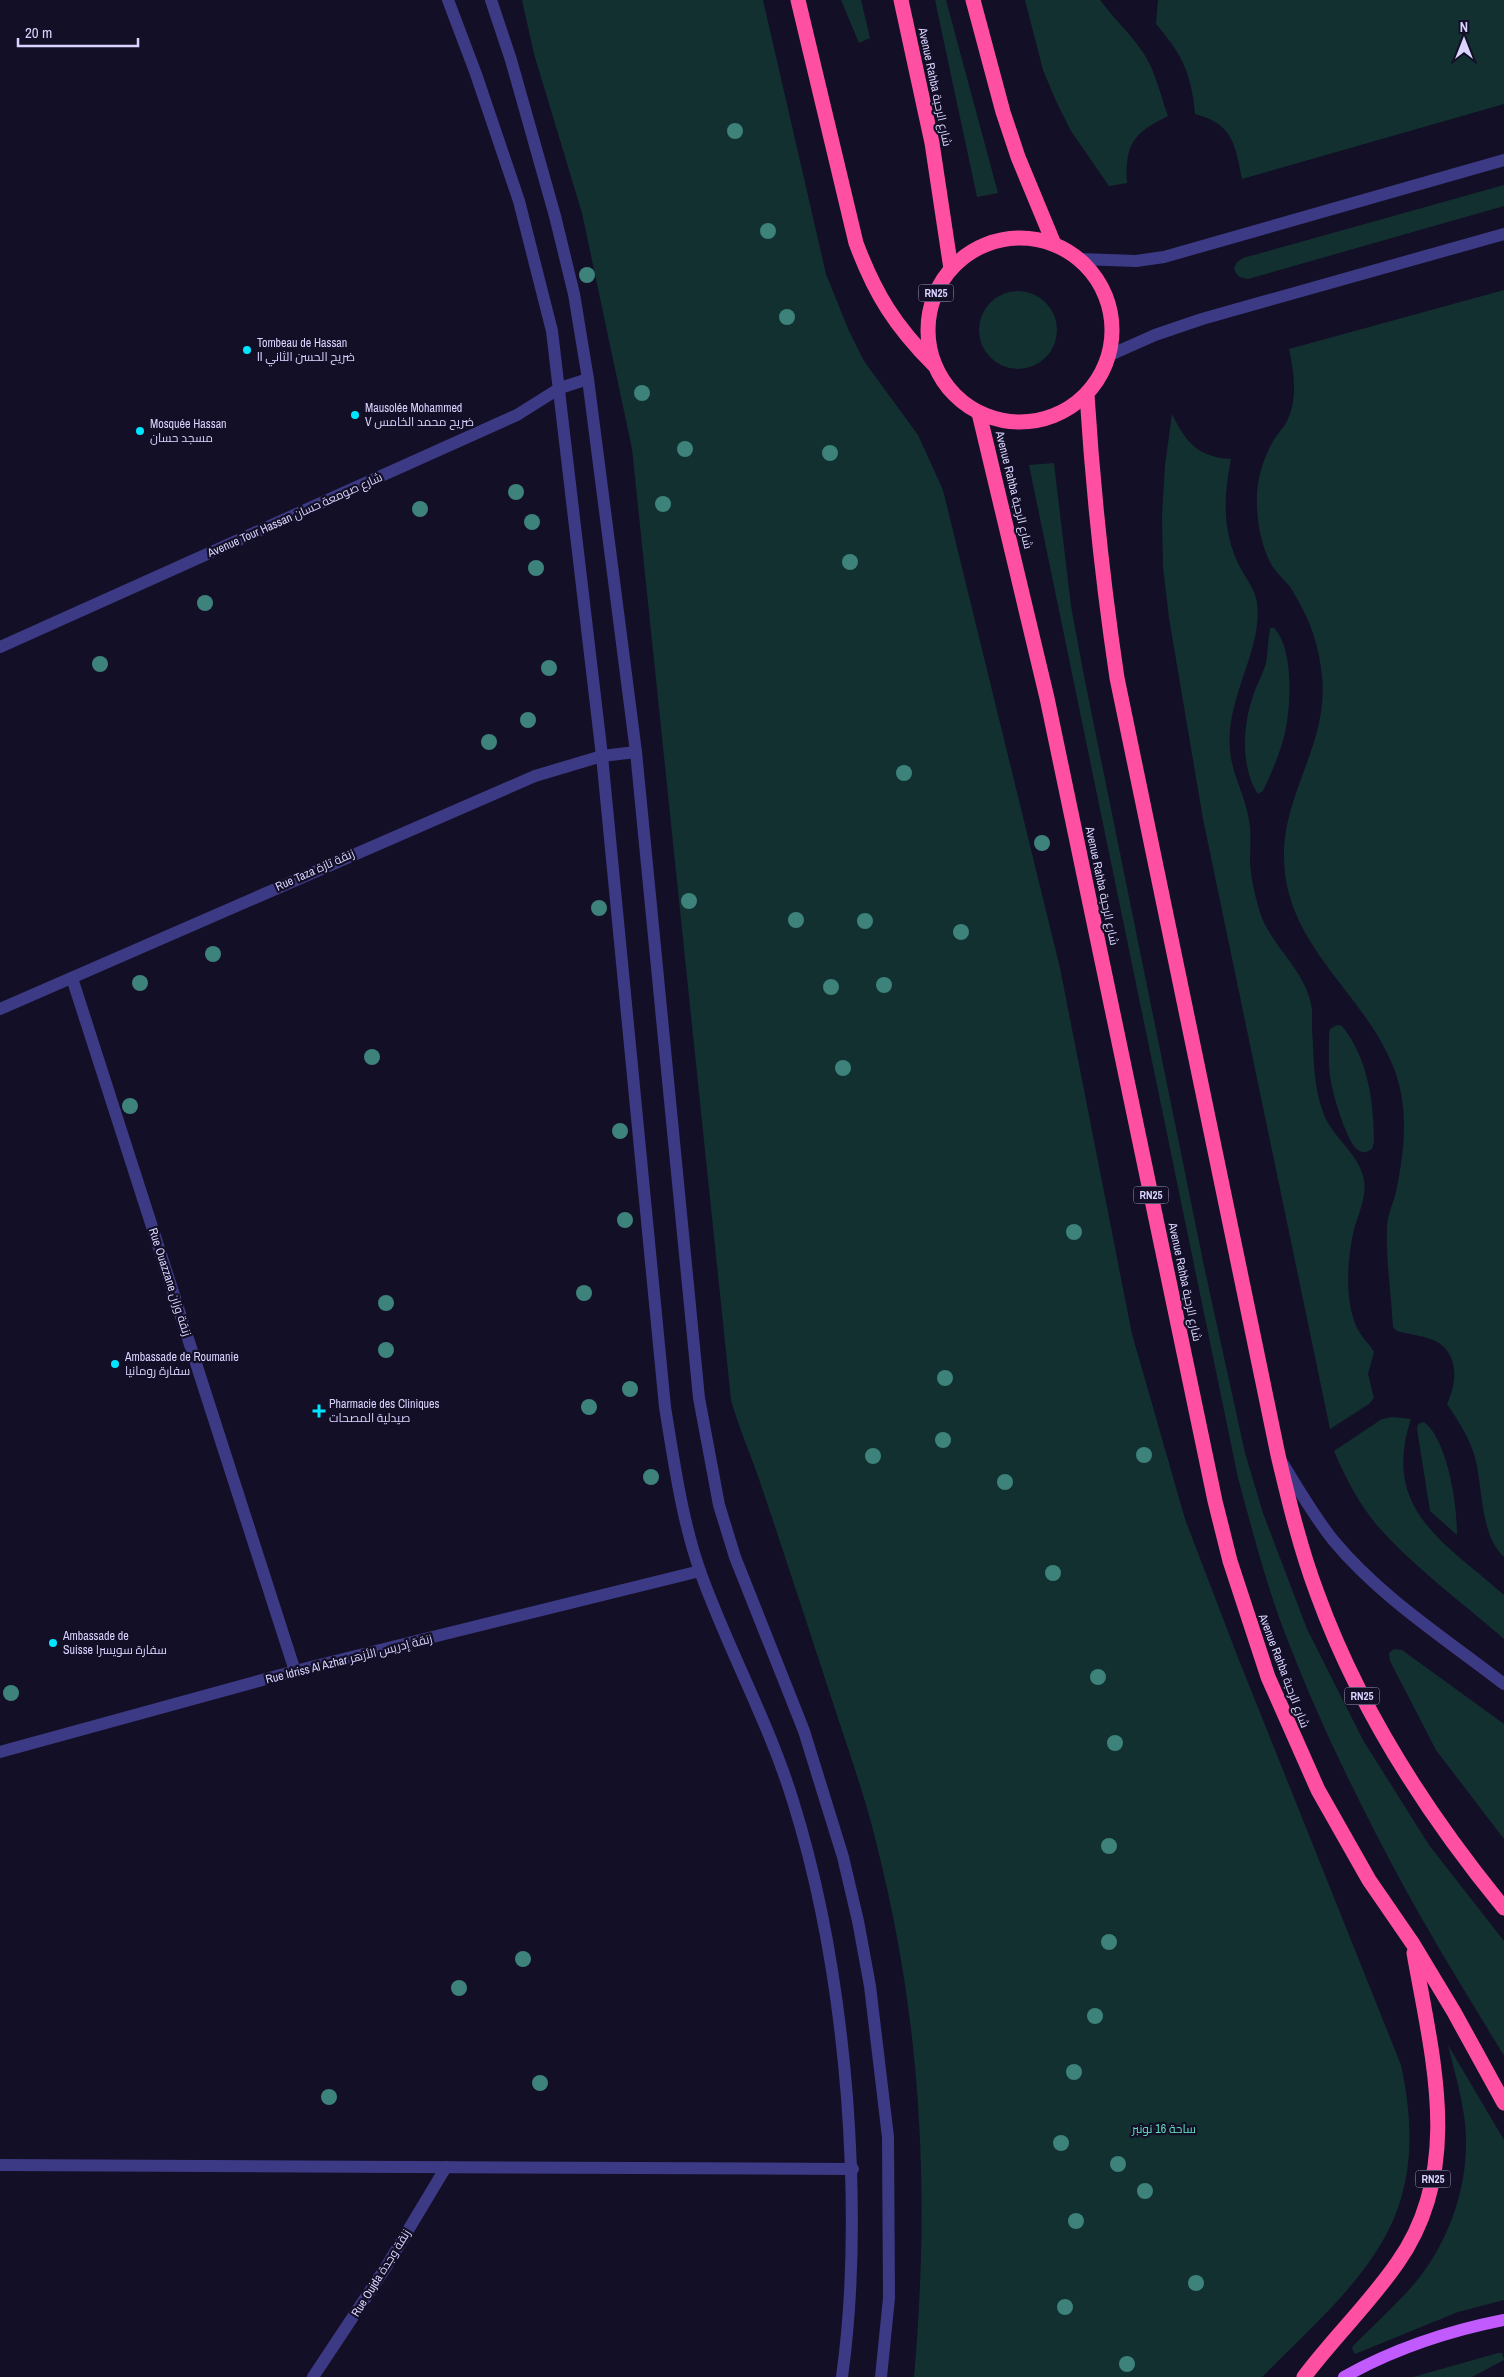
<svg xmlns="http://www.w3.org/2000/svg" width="1504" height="2377" font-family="'Archivo Narrow',Cairo,sans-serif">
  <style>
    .green { fill: #12302f }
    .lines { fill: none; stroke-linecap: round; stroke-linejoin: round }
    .minor { stroke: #3d3a85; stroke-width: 12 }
    .major { stroke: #c25bff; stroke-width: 12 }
    .highway { stroke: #ff4fa3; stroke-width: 15 }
    .tree { fill: #3d827b }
    .poi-dot { fill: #00e5ff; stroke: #130f26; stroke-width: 2 }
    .labels { text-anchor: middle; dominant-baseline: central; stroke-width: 4.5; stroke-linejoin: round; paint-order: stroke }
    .shield { fill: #130f26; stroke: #9e99be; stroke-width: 1 }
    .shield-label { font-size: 11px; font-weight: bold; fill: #d9d4ff }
    .street-label { font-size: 12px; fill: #d9d4ff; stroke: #130f26 }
    .poi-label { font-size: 12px; fill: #d9d4ff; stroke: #130f26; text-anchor: start }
    .park-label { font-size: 12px; fill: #5fe0c0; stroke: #130f26 }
  </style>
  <rect width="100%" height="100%" fill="#130f26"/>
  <g class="green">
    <path d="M522,0H763L826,274L849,331L864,361L918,435L943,490L1060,968L1132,1334L1185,1519L1237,1655L1401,2065C1435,2222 1363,2276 1262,2377H914C930,2194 922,2024 877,1846C866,1799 849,1752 834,1706C810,1633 786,1559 761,1485C752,1457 739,1429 731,1400L632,449L582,213L534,54Z"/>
    <path d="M841,0H861L870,38L859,43Z"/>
    <path d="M935,0H946L998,193L977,197Z"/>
    <path d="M1025,0H1100C1113,18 1130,33 1142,51C1155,69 1160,94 1168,116C1133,133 1125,144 1127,183L1109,186L1071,131L1056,101L1043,70Z"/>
    <path d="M1158,0H1504V104L1242,179C1235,144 1233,124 1195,114C1193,86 1186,61 1168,39C1164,33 1160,29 1156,24Z"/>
    <path d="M1504,185V206L1248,279C1240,278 1236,276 1234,268L1237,262L1243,258Z"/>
    <path d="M1504,290V1557C1478,1533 1484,1483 1473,1451C1467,1434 1457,1419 1447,1404C1456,1385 1460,1358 1439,1343C1431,1337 1408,1334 1397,1331L1393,1327C1391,1294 1386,1260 1387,1228C1387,1216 1393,1204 1396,1192C1404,1153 1409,1113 1396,1074C1368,994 1286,949 1284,859C1282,794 1329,744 1322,676C1320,656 1315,635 1306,616C1302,607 1296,597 1291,588C1285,580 1276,573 1271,564C1260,543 1256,516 1257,493C1258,476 1264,458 1272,443C1276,435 1283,429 1287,421C1298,400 1294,372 1289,349Z"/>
    <circle cx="1018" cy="330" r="39"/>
    <path d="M1172,414C1186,442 1197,457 1231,459C1224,494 1222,527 1237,561C1243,575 1255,588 1257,603C1263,651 1225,697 1230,751C1232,773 1244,794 1248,815C1252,831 1250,846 1250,862C1251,880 1256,901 1262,918C1274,947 1302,969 1310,1000C1313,1008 1312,1019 1312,1028C1314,1056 1313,1085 1323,1112C1331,1136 1357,1152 1363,1176C1368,1193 1360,1210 1355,1226C1347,1256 1343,1306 1360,1333C1364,1340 1370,1345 1374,1352L1368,1374L1374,1398L1369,1404L1330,1429L1203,819L1169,618L1163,567L1162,516L1165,465Z"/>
    <path d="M1054,463L1071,606L1084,676L1204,1266L1245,1453L1263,1513L1307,1629L1363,1740L1429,1845L1504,1941V2056C1470,1999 1434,1942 1402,1883C1360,1805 1320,1724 1288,1641C1267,1588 1253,1533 1238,1478L1029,465Z"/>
    <path d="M1270,628H1274C1294,649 1291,705 1285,733C1280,753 1272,772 1263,791L1258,794C1240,767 1243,724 1253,696C1257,684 1263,674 1266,663C1268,651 1268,640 1270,628Z"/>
    <path d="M1337,1025L1342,1026C1368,1058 1374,1103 1374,1142L1372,1149C1367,1152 1363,1154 1358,1150C1347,1143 1333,1095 1331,1082C1328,1066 1329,1050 1329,1035L1330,1029Z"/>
    <path d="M1392,1417L1411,1419C1381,1510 1444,1542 1504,1595V1639C1462,1602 1412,1566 1376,1524C1358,1502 1345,1477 1334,1451L1382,1419Z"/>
    <path d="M1424,1422C1448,1440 1457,1506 1457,1535L1430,1511L1417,1429L1418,1424Z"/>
    <path d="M1394,1649L1402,1650L1504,1724V1839L1436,1750L1390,1661L1389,1653Z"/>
    <path d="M1448,2045L1504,2140V2300L1458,2312L1355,2354L1352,2349L1353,2346C1374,2325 1396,2305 1415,2283C1451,2240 1471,2179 1465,2123C1462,2096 1454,2070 1448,2045Z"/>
    <path d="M1498,2353H1502L1504,2360L1472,2377H1413Z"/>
  </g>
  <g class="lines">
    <g class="minor">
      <path d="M448,0L476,74L519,201L552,331L602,756L665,1407C674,1462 682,1521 701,1574C729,1651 769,1723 793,1801C823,1897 839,1997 847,2097C854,2191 855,2283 842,2377"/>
      <path d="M491,0L511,60L555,216L574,294L588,379L636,752L699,1398L719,1505L735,1557L804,1731L843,1857L858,1921L870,1986L888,2137L889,2298L881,2377"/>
      <path d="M1080,259L1136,261L1164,257L1504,160"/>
      <path d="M1110,355L1155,335L1202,319L1504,234"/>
      <path d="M0,647L517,415L560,388L588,379"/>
      <path d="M72,978L295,1671"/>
      <path d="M0,1009L535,776L602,756L636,752"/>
      <path d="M1283,1464C1299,1490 1314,1516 1333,1540C1380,1597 1446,1639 1504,1684"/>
      <path d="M0,1752L295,1671L700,1571"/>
      <path d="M0,2165L853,2169"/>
      <path d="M313,2377L386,2267L446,2167"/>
    </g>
    <path class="major" d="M1344,2377C1394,2349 1448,2331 1504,2320"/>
    <g class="highway">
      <path d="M798,0L856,243C875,294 895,326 934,365"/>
      <path d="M901,0L932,143L951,269"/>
      <path d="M973,0L1003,112L1018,157L1054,244"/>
      <circle cx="1020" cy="330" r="92"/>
      <path d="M1087,395C1093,490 1103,584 1117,678L1278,1455C1289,1501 1300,1548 1317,1593C1359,1709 1426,1813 1504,1908"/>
      <path d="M979,413L1047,698L1215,1501L1230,1561L1268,1677L1318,1790L1369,1880L1413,1944L1454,2012L1504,2103"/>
      <path d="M1304,2377C1334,2337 1370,2303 1398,2262C1464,2168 1432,2056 1414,1953"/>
    </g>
  </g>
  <g class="tree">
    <circle cx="735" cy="131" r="8"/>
    <circle cx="768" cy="231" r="8"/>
    <circle cx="587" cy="275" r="8"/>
    <circle cx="787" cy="317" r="8"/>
    <circle cx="642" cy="393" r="8"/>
    <circle cx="685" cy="449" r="8"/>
    <circle cx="830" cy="453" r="8"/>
    <circle cx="516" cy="492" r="8"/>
    <circle cx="663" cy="504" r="8"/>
    <circle cx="420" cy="509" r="8"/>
    <circle cx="532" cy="522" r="8"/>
    <circle cx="850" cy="562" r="8"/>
    <circle cx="536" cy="568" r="8"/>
    <circle cx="205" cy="603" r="8"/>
    <circle cx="100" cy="664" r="8"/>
    <circle cx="549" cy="668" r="8"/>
    <circle cx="528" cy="720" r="8"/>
    <circle cx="489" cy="742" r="8"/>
    <circle cx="904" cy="773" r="8"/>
    <circle cx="1042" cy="843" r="8"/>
    <circle cx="689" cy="901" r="8"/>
    <circle cx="599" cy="908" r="8"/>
    <circle cx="796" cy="920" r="8"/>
    <circle cx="865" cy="921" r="8"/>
    <circle cx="961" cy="932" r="8"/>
    <circle cx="213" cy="954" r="8"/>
    <circle cx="140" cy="983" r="8"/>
    <circle cx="884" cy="985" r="8"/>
    <circle cx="831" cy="987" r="8"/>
    <circle cx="372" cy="1057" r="8"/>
    <circle cx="843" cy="1068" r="8"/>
    <circle cx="130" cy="1106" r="8"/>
    <circle cx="620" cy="1131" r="8"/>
    <circle cx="625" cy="1220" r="8"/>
    <circle cx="1074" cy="1232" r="8"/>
    <circle cx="584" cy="1293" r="8"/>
    <circle cx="386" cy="1303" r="8"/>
    <circle cx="386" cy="1350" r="8"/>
    <circle cx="945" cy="1378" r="8"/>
    <circle cx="630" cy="1389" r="8"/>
    <circle cx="589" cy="1407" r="8"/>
    <circle cx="943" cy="1440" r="8"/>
    <circle cx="1144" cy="1455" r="8"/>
    <circle cx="873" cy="1456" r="8"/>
    <circle cx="651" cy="1477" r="8"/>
    <circle cx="1005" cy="1482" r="8"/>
    <circle cx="1053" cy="1573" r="8"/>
    <circle cx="1098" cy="1677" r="8"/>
    <circle cx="11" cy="1693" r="8"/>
    <circle cx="1115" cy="1743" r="8"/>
    <circle cx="1109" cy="1846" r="8"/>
    <circle cx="1109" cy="1942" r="8"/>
    <circle cx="523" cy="1959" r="8"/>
    <circle cx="459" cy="1988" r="8"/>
    <circle cx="1095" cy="2016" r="8"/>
    <circle cx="1074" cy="2072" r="8"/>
    <circle cx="540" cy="2083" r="8"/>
    <circle cx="329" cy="2097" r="8"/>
    <circle cx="1061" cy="2143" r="8"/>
    <circle cx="1118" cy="2164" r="8"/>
    <circle cx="1145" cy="2191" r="8"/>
    <circle cx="1076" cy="2221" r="8"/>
    <circle cx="1196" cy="2283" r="8"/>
    <circle cx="1065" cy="2307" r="8"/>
    <circle cx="1127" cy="2364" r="8"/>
  </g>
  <g class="poi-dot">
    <circle cx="247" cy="350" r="5"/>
    <circle cx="355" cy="415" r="5"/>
    <circle cx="140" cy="431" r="5"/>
    <circle cx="115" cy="1364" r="5"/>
    <path d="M316.5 1403.5h5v5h5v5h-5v5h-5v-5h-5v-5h5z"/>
    <circle cx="53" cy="1643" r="5"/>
  </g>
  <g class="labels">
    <g class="shield">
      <rect x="918.5" y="284.5" width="35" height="17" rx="4"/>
      <rect x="1133.5" y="1186.5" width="35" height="17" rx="4"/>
      <rect x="1344.5" y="1687.5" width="35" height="17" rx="4"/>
      <rect x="1415.5" y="2170.5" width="35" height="17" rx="4"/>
    </g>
    <g class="shield-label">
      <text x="936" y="293">RN25</text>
      <text x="1151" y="1195">RN25</text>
      <text x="1362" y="1696">RN25</text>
      <text x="1433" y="2179">RN25</text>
    </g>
    <g class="street-label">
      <text transform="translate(935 87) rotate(78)">Avenue Rahba شارع الرحبة</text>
      <text transform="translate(1014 490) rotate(76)">Avenue Rahba شارع الرحبة</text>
      <text transform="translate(295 515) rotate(-24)">Avenue Tour Hassan شارع صومعة حسان</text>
      <text transform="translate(315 870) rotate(-24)">Rue Taza زنقة تازة</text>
      <text transform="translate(1102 886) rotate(78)">Avenue Rahba شارع الرحبة</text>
      <text transform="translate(170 1282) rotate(72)">Rue Ouazzane زنقة وزان</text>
      <text transform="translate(1185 1282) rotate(78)">Avenue Rahba شارع الرحبة</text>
      <text transform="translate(349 1659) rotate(-14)">Rue Idriss Al Azhar زنقة إدريس الأزهر</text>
      <text transform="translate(1284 1671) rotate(69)">Avenue Rahba شارع الرحبة</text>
      <text transform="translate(381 2273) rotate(-58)">Rue Oujda زنقة وجدة</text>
    </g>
    <g class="poi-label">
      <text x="257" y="343">Tombeau de Hassan<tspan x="257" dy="14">II ضريح الحسن الثاني</tspan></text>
      <text x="365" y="408">Mausolée Mohammed<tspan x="365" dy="14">V ضريح محمد الخامس</tspan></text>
      <text x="150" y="424">Mosquée Hassan<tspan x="150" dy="14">مسجد حسان</tspan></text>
      <text x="125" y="1357">Ambassade de Roumanie<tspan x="125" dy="14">سفارة رومانيا</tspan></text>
      <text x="329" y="1404">Pharmacie des Cliniques<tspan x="329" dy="14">صيدلية المصحات</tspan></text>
      <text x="63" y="1636">Ambassade de<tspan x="63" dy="14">Suisse سفارة سويسرا</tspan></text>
    </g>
    <g class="park-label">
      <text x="1164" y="2129">ساحة 16 نونبر</text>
    </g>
  </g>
  <g transform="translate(1464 40)" stroke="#130f26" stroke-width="4" paint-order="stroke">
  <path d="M0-4L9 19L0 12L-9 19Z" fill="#d9d4ff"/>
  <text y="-8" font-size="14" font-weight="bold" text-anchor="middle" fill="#d9d4ff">N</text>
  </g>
  <path d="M18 38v8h120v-8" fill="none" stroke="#d9d4ff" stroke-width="2.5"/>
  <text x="25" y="38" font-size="15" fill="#d9d4ff" stroke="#130f26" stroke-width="4" paint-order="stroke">20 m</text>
</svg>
